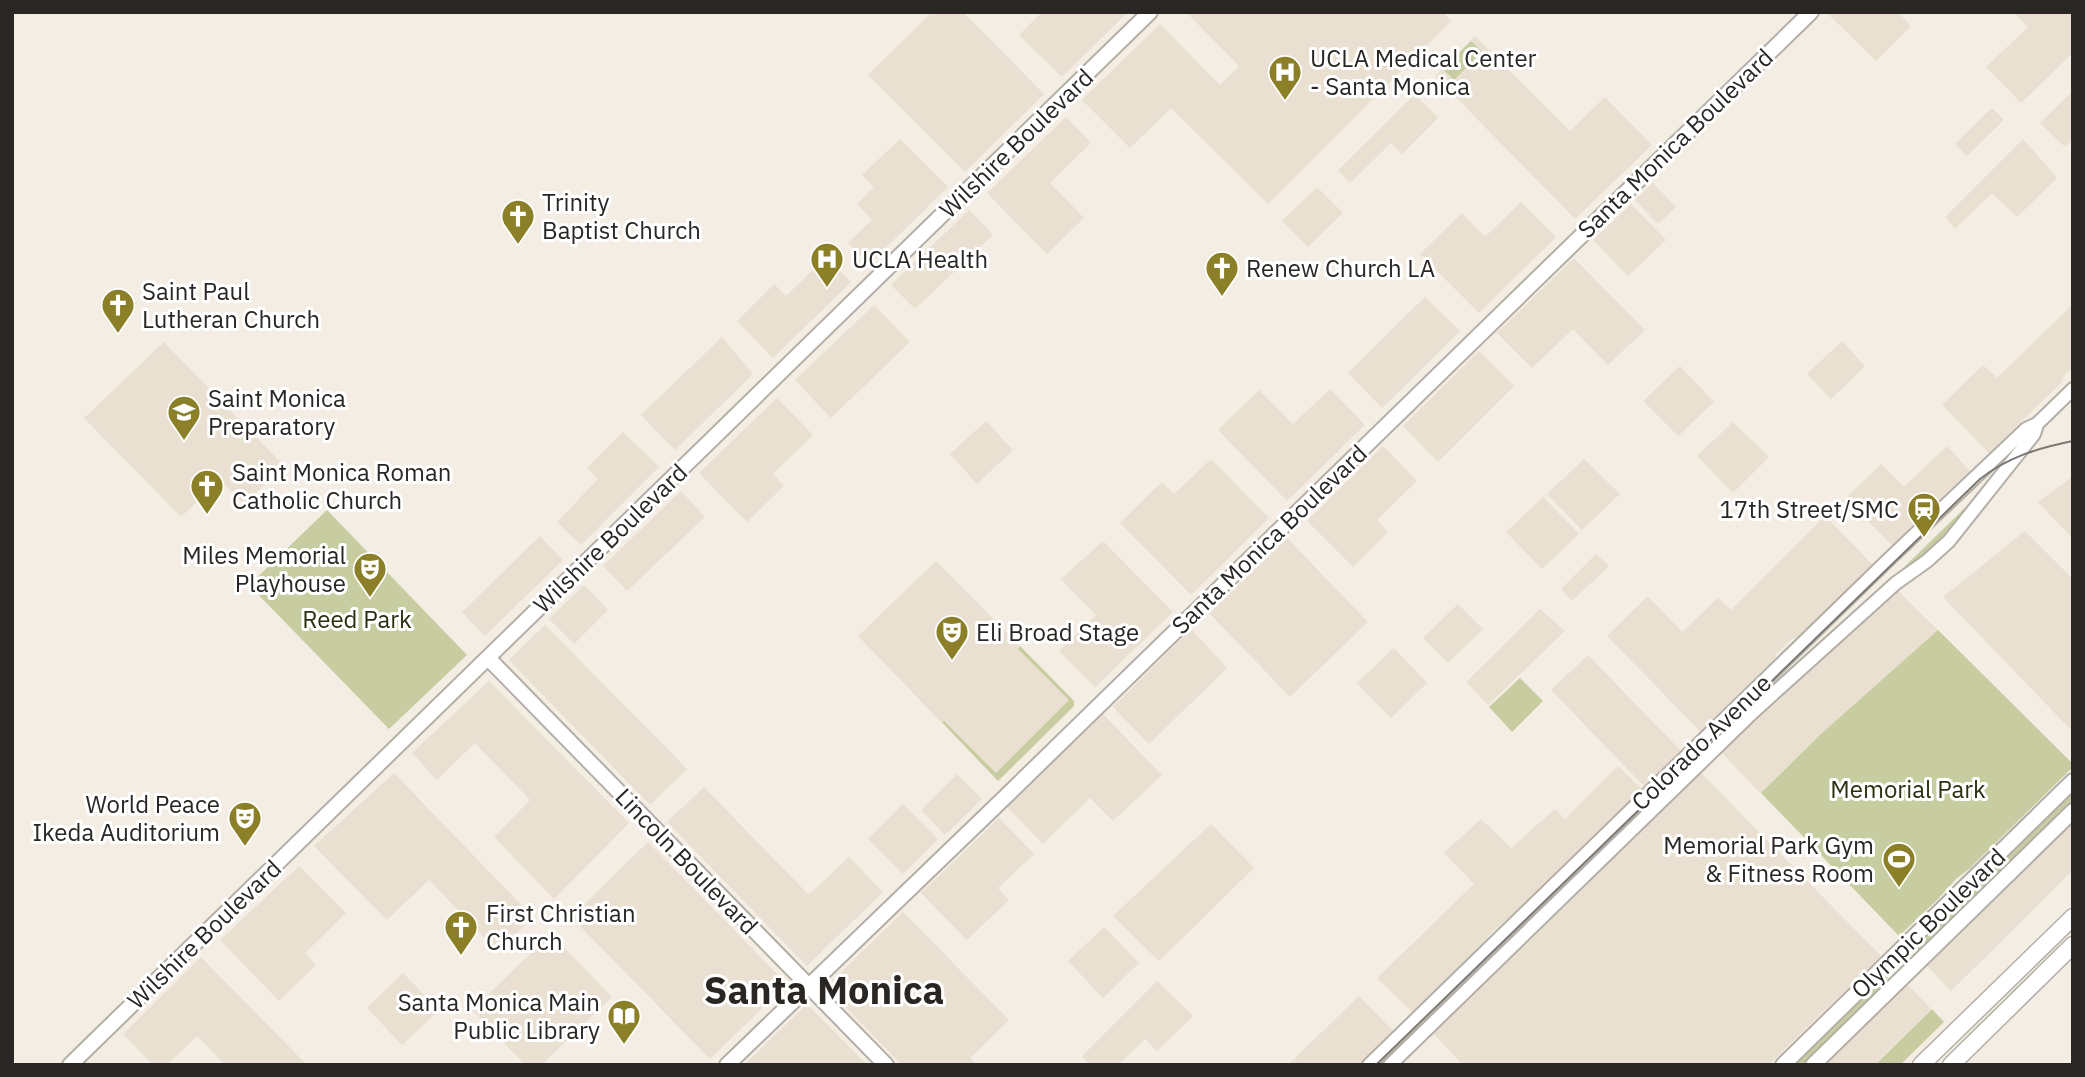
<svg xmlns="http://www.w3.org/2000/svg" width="2085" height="1077" font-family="'IBM Plex Sans',sans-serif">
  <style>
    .built { fill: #eae0d1 }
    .green { fill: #c7cda0 }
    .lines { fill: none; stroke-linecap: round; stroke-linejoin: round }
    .secondary-casing { stroke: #b4afa6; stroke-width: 16 }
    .primary-casing { stroke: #b4afa6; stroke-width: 18 }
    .motorway-casing { stroke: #b4afa6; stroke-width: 19 }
    .secondary { stroke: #fff; stroke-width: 12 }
    .primary { stroke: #fff; stroke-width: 14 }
    .motorway { stroke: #fff; stroke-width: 16 }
    .tram { stroke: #7d7873; stroke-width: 2 }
    .labels { text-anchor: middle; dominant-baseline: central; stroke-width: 6; stroke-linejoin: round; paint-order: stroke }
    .poi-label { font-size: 24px; fill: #292623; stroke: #fff; text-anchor: start }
    .street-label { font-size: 24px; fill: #292623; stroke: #fff }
    .park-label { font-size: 24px; fill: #2d3010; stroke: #fff }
    .town-label { font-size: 38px; font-weight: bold; fill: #292623; stroke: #fff }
  </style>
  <rect width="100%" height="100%" fill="#f3ede4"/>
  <g class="built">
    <path d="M932,12H963L1044,94L965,172L868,75Z"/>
    <path d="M1042,12H1128L1062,77L1019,35Z"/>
    <path d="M1186,12H1443L1451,21L1268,204L1171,108L1130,148L1082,100L1160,24L1220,85L1239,66Z"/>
    <path d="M1898,12L1911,26L1876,61L1827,13Z"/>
    <path d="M2016,12H2073V53L2021,103L1986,67L2028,27L2015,14Z"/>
    <path d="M1475,36L1570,131L1605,97L1652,145L1575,219L1435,76Z"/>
    <path d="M2073,91V140L2065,147L2040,123Z"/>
    <path d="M1415,94L1438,118L1402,154L1391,143L1350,183L1338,170Z"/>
    <path d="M1992,108L2004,120L1967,156L1955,144Z"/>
    <path d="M1066,117L1091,143L1050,183L1084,218L1047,254L987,193Z"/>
    <path d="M900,139L948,187L869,264L848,243L872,220L857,204L874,187L862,175Z"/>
    <path d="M2023,139L2057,178L2017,217L1992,193L1955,229L1945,217Z"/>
    <path d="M1653,183L1676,207L1658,224L1635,200Z"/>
    <path d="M1317,187L1343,213L1308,247L1282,221Z"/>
    <path d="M1521,202L1556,237L1479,313L1420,254L1462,213L1485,237Z"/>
    <path d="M1631,204L1666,240L1628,276L1593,240Z"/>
    <path d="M969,210L993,235L915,309L891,285Z"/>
    <path d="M826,257L851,282L773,358L737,321L774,284L786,296Z"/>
    <path d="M1574,258L1645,330L1608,365L1573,329L1532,368L1497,333Z"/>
    <path d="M1425,297L1460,331L1382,408L1348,373Z"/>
    <path d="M2073,304V368L2063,377L2061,383L1989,453L1942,405L1983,365L1997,378Z"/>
    <path d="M874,305L910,342L831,418L795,380Z"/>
    <path d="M722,337L753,374L675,450L641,415Z"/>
    <path d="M1842,341L1865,366L1831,399L1807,374Z"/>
    <path d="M164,342L284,466L244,504L220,480L181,517L84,418Z"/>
    <path d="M1479,351L1514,386L1438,462L1403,426Z"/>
    <path d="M1680,366L1714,402L1678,436L1643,401Z"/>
    <path d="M1330,389L1365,425L1287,501L1218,430L1259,390L1293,424Z"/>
    <path d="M777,398L813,435L773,474L784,486L747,522L699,473Z"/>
    <path d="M986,421L1013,450L977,484L950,454Z"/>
    <path d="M1733,422L1769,457L1733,493L1697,456Z"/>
    <path d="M623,432L659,467L581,545L557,522L598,479L587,468Z"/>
    <path d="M1383,446L1417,481L1377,520L1388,532L1353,567L1307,521Z"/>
    <path d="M1947,446L1970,471L1892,545L1845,499L1881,464L1904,487Z"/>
    <path d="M1211,459L1269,518L1191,595L1120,523L1162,482L1174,494Z"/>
    <path d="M1584,459L1620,494L1582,530L1547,494Z"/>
    <path d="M2073,476V539L2038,502Z"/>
    <path d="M681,491L705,517L627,591L603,566Z"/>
    <path d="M1543,497L1579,534L1542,569L1506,532Z"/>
    <path d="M1825,516L1873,565L1796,639L1793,638L1775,655L1777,658L1701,732L1607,636L1648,596L1682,632L1718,598L1731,610Z"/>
    <path d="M2025,531L2073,579V732L1943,597Z"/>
    <path d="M540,536L563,560L485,636L462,612Z"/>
    <path d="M1287,538L1368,622L1290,697L1209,613Z"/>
    <path d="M1103,541L1173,612L1095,687L1059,651L1096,615L1061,579Z"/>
    <path d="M1596,554L1609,566L1572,601L1561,589Z"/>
    <path d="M936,561L1074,701V706L998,781L858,636Z"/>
    <path d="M584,585L608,610L574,644L549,619Z"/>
    <path d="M1896,592H1899L1938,630L1822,733L1761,793L1759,792L1721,752L1756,717L1761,716Z"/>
    <path d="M1458,604L1483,629L1448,663L1423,638Z"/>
    <path d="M1540,609L1565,631L1488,705L1466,682Z"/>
    <path d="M545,625L687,769L650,805L509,660Z"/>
    <path d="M1191,629L1227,668L1149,744L1113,707Z"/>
    <path d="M1394,648L1427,683L1391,718L1357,683Z"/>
    <path d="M1588,655L1680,750V753L1645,787L1551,690Z"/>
    <path d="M489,681L629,823L554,899L494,837L530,800L475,743L437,780L412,753Z"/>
    <path d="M1096,707L1162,775L1113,821L1090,798L1043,844L1001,801Z"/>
    <path d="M1618,766L1644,791L1508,920L1507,919L1488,936V939L1413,1013L1377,978L1474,884L1444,853L1481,819L1511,848L1555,809L1565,819Z"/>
    <path d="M1700,772L1881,956L1768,1065H1463L1432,1032Z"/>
    <path d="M394,773L533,917L498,952L429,880L387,920L314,846Z"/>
    <path d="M957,774L982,799L945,835L921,810Z"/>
    <path d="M704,787L808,894L812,892L849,857L883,892L807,966L667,822Z"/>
    <path d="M903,804L938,839L903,874L868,839Z"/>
    <path d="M999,818L1034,854L998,888L1009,900L967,940L921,893Z"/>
    <path d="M2073,822V870L1951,991L1926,965Z"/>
    <path d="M1211,824L1254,868L1159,961L1113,916Z"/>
    <path d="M648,842L787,984L710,1059L571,917Z"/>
    <path d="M299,866L346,913L305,953L316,965L279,1001L220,940Z"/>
    <path d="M903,912L1009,1020L970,1058L976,1065H902L826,987Z"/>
    <path d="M1104,927L1139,963L1103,998L1068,961Z"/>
    <path d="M551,934L612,997L541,1065H525L472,1010Z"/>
    <path d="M201,957L307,1065H225L197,1036L167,1065H153L123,1034Z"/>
    <path d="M403,973L439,1010L402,1045L367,1008Z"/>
    <path d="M1157,981L1193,1016L1157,1051L1145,1039L1118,1065H1090L1082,1056Z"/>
    <path d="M1907,984L1931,1009L1874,1065H1824Z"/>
    <path d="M1359,996L1394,1032L1361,1065H1288Z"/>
    <path d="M807,1004L867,1065H744Z"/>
  </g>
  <g class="green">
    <path d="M1471,41L1482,52L1454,80L1443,69Z"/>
    <path d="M1973,500L1932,551L1893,578Z"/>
    <path d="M327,510L467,655L389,729L249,585Z"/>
    <path d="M1938,630L2073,764V767L1969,869L1957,878L1937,900L1899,936L1761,793L1822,733Z"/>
    <path d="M1020,646L1074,701V706L998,781L942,722L944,721L996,773L1069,700L1018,649Z"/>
    <path d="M1520,678L1543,701L1512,732L1489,707Z"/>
    <path d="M2073,788V803L1919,951L1915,946Z"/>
    <path d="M1887,970L1891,974L1862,1008L1804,1065H1788Z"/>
    <path d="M1932,1009L1944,1022L1900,1065H1875Z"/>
  </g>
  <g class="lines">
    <defs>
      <g id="secondary">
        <path d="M1369,1065L1889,559L2026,429L2037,424L2073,389"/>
        <path d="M1390,1065L1752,713L1896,583L1927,561L1949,541L2034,434L2037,424"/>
      </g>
      <g id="primary">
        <path d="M488,658L886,1065"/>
        <path d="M70,1065L1150,12"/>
        <path d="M727,1065L1001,801L1811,12"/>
        <path d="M1783,1065L2073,781"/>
        <path d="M1813,1065L2073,811"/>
      </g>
      <g id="motorway">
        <path d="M1921,1065L2073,917"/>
        <path d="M1951,1065L2073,945"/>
      </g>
    </defs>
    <use href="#secondary" class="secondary-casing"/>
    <use href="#primary" class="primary-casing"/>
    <use href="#motorway" class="motorway-casing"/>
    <use href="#secondary" class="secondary"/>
    <use href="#primary" class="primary"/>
    <use href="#motorway" class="motorway"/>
    <path class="tram" d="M1376,1065L1980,479C2008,457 2038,448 2073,441"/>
  </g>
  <defs>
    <symbol id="hospital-pin" viewBox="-11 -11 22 30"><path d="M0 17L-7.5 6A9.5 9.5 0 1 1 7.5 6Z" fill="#8b8027" stroke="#fff"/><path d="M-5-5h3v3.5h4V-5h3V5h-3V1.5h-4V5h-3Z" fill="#fff"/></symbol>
    <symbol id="church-pin" viewBox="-11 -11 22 30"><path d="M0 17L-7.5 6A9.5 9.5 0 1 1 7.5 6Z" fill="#8b8027" stroke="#fff"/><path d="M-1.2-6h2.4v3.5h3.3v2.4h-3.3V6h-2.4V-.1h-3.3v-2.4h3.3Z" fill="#fff"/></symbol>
    <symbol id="school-pin" viewBox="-11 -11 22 30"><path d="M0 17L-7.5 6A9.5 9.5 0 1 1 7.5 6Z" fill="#8b8027" stroke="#fff"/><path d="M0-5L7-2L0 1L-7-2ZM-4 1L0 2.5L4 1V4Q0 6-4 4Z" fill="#fff"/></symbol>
    <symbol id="station-pin" viewBox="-11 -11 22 30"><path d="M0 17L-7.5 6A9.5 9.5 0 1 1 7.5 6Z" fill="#8b8027" stroke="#fff"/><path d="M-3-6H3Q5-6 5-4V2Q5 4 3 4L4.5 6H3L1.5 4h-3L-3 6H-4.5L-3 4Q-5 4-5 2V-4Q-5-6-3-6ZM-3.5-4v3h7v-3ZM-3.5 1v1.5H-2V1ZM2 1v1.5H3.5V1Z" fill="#fff"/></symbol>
    <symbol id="theatre-pin" viewBox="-11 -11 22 30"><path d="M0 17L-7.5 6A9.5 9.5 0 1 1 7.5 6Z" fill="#8b8027" stroke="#fff"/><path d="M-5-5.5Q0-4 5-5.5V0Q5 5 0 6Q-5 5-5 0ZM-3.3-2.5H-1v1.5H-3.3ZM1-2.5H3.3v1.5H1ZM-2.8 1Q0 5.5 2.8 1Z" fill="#fff"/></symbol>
    <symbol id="stadium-pin" viewBox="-11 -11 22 30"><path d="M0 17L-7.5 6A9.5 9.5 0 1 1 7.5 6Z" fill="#8b8027" stroke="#fff"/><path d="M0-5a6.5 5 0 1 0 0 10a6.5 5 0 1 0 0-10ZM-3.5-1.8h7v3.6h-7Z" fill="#fff"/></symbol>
    <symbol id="library-pin" viewBox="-11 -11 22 30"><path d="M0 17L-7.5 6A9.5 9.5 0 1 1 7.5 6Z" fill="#8b8027" stroke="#fff"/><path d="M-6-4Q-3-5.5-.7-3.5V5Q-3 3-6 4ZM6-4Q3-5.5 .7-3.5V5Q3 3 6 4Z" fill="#fff"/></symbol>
  </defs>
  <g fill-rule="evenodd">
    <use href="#hospital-pin" x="1266" y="53" width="38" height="52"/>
    <use href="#church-pin" x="499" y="197" width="38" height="52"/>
    <use href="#hospital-pin" x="808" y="240" width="38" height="52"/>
    <use href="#church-pin" x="1203" y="249" width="38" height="52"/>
    <use href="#church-pin" x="99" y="286" width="38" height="52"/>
    <use href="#school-pin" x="165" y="393" width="38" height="52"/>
    <use href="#church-pin" x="188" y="467" width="38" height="52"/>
    <use href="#station-pin" x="1905" y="490" width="38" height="52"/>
    <use href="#theatre-pin" x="351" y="550" width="38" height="52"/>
    <use href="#theatre-pin" x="933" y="613" width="38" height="52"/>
    <use href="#theatre-pin" x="226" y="799" width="38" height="52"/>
    <use href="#stadium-pin" x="1880" y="840" width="38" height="52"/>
    <use href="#church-pin" x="442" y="908" width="38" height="52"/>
    <use href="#library-pin" x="605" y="997" width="38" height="52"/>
  </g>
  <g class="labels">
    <g class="poi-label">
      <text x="1310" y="58">UCLA Medical Center<tspan x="1310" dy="28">- Santa Monica</tspan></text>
      <text x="542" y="202">Trinity<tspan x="542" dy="28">Baptist Church</tspan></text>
      <text x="852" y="259">UCLA Health</text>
      <text x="1246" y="268">Renew Church LA</text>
      <text x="142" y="291">Saint Paul<tspan x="142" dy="28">Lutheran Church</tspan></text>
      <text x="208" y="398">Saint Monica<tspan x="208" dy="28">Preparatory</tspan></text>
      <text x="232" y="472">Saint Monica Roman<tspan x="232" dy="28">Catholic Church</tspan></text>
      <text x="1899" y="509" text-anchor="end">17th Street/SMC</text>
      <text x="346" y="555" text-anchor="end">Miles Memorial<tspan x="346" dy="28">Playhouse</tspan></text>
      <text x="976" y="632">Eli Broad Stage</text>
      <text x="220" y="804" text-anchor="end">World Peace<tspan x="220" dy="28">Ikeda Auditorium</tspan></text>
      <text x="1874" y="845" text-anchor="end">Memorial Park Gym<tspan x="1874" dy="28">&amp; Fitness Room</tspan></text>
      <text x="486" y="913">First Christian<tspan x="486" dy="28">Church</tspan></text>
      <text x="600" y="1002" text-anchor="end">Santa Monica Main<tspan x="600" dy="28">Public Library</tspan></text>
    </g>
    <g class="street-label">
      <text transform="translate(1016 143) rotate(-44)">Wilshire Boulevard</text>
      <text transform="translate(1675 143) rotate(-44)">Santa Monica Boulevard</text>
      <text transform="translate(610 538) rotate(-44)">Wilshire Boulevard</text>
      <text transform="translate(1269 539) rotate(-44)">Santa Monica Boulevard</text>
      <text transform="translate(1701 742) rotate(-44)">Colorado Avenue</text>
      <text transform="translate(687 861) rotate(46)">Lincoln Boulevard</text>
      <text transform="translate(1928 923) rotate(-44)">Olympic Boulevard</text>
      <text transform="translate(204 934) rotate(-44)">Wilshire Boulevard</text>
    </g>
    <g class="park-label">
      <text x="357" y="619">Reed Park</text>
      <text x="1908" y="789">Memorial Park</text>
    </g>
    <g class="town-label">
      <text x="824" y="989">Santa Monica</text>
    </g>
  </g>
  <rect width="2085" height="1077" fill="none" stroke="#292623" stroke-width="28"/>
</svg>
